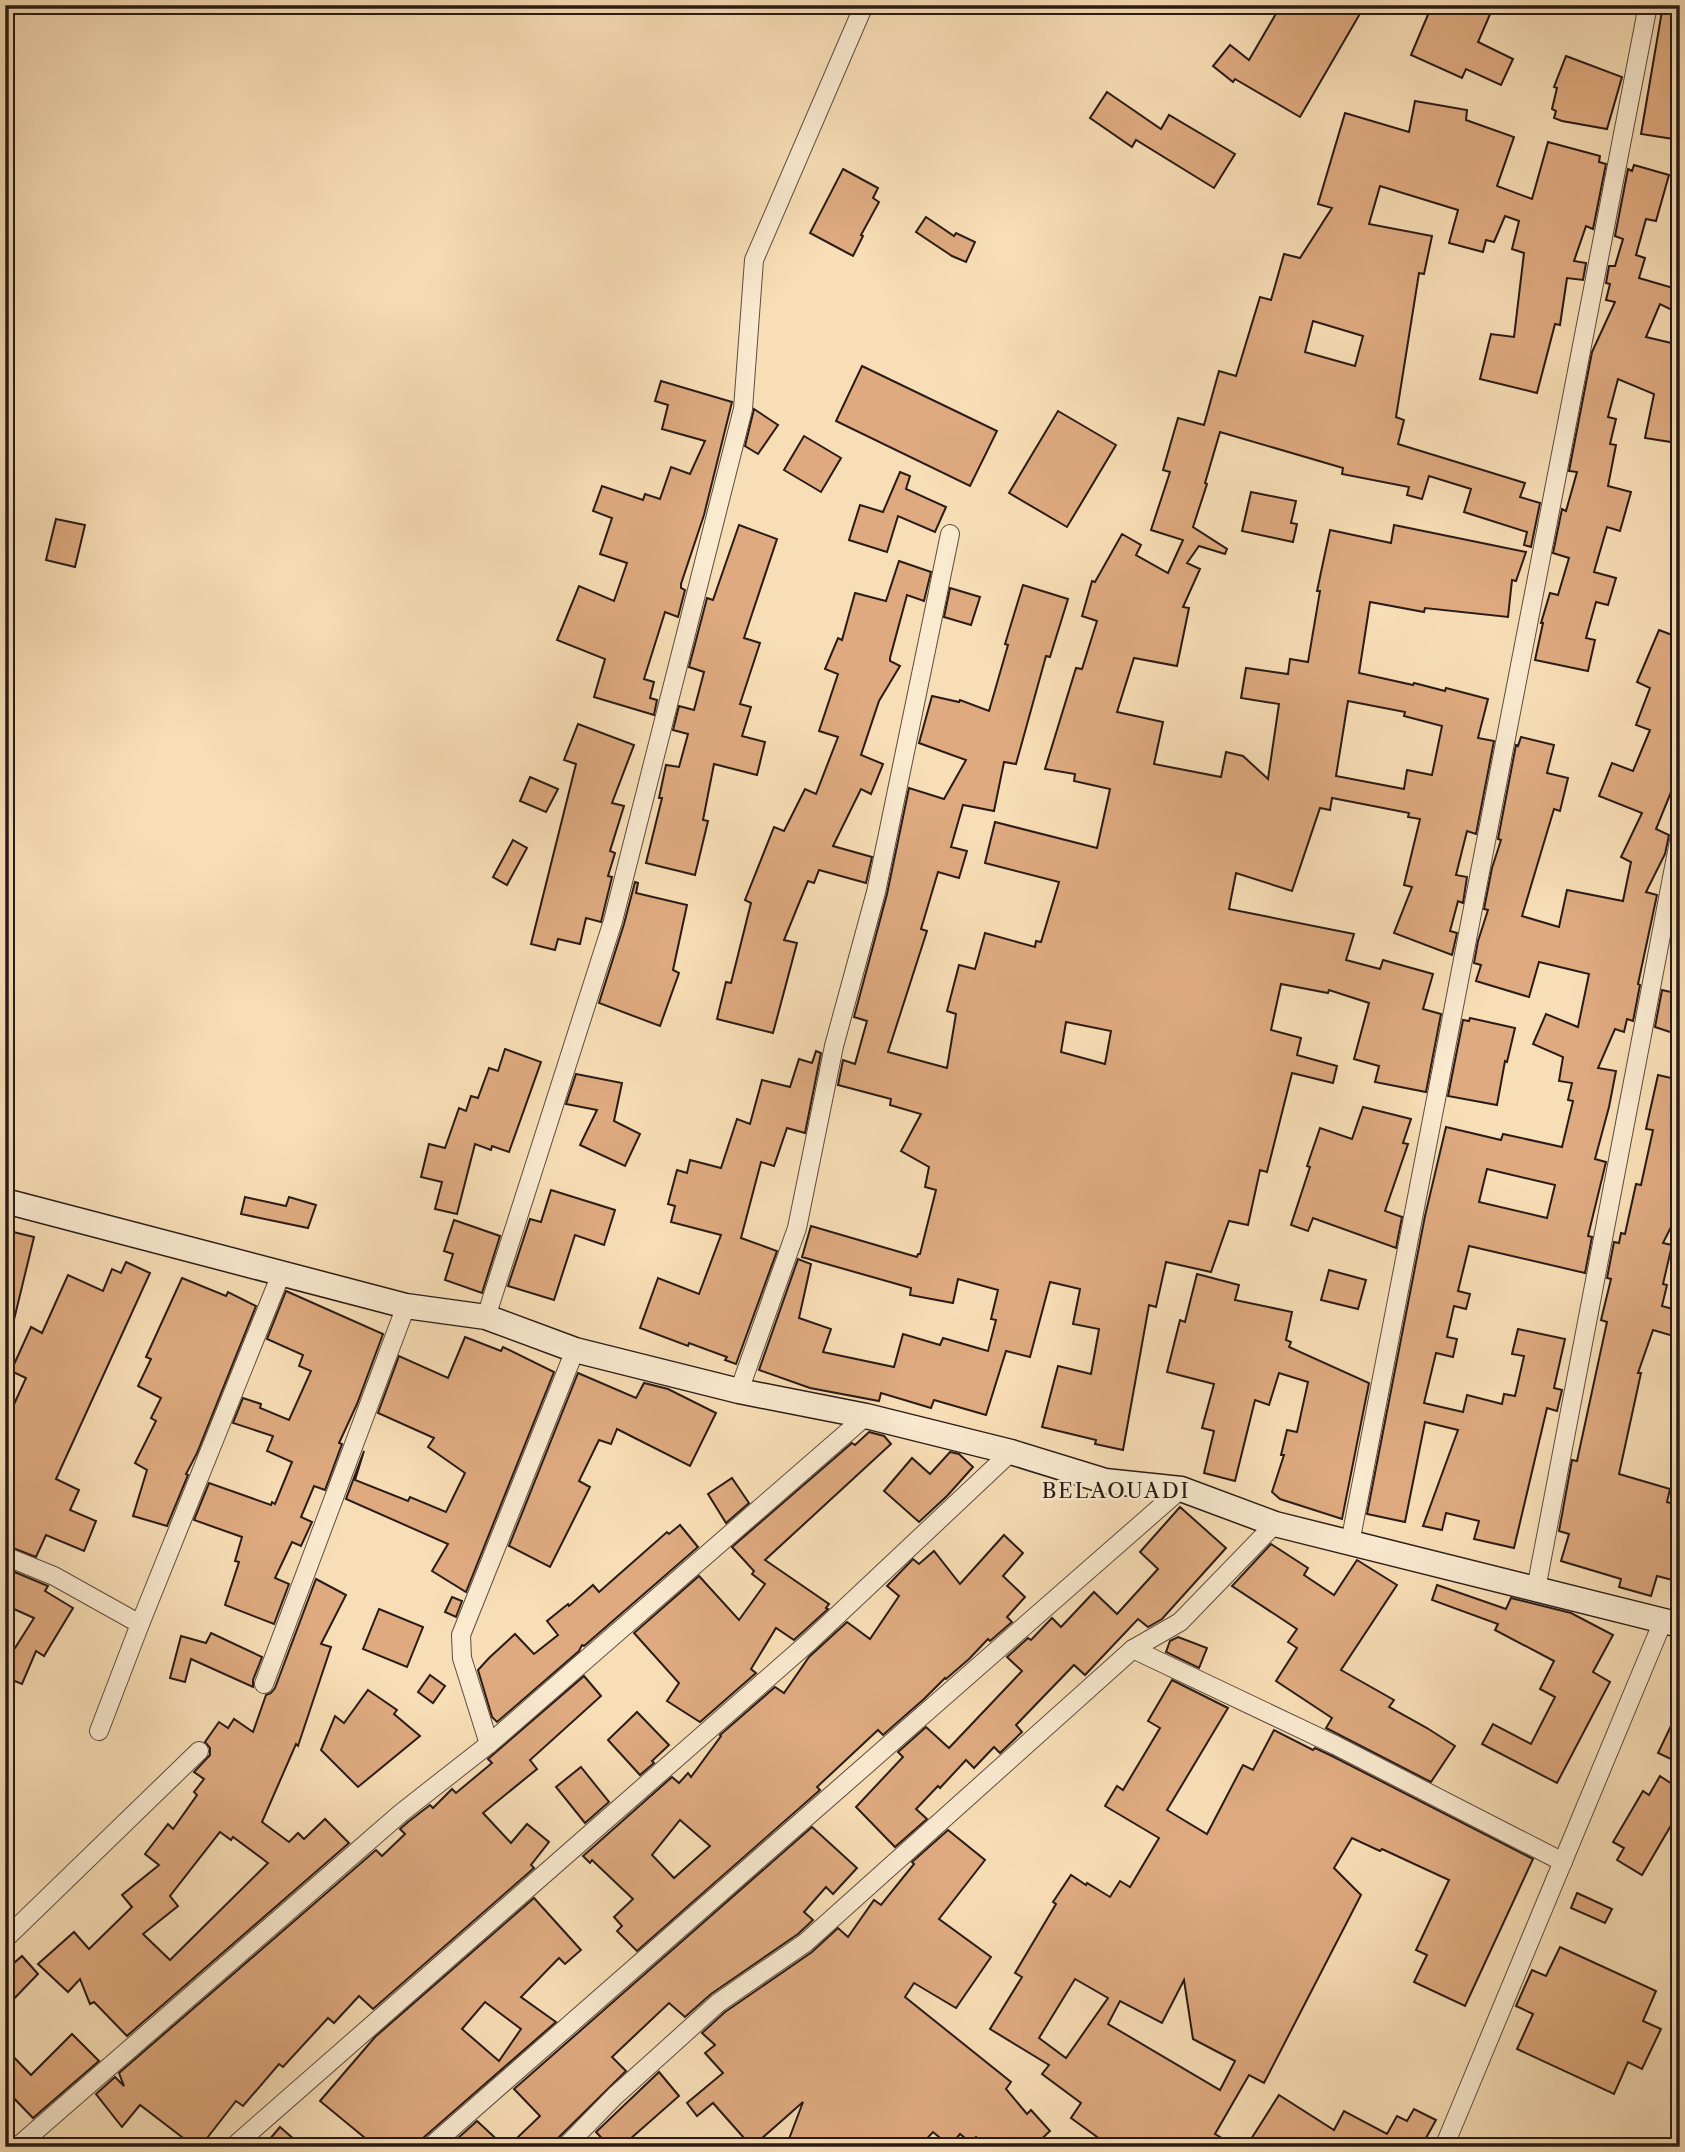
<svg xmlns="http://www.w3.org/2000/svg" width="1685" height="2152" font-family="'Libre Caslon Text',serif">
  <style>
    .building { fill: #dfaa80; stroke: #291b16; stroke-width: 2; fill-rule: evenodd }
    .lines { fill: none; stroke-linecap: round; stroke-linejoin: round }
    .minor-casing { stroke: #5d4c3e; stroke-width: 20 }
    .secondary-casing { stroke: #291b16; stroke-width: 27 }
    .minor { stroke: #faead0; stroke-width: 18 }
    .secondary { stroke: #faead0; stroke-width: 24 }
    .labels { text-anchor: middle; dominant-baseline: central; stroke-width: 5; stroke-linejoin: round; paint-order: stroke }
    .quarter-label { font-size: 21px; letter-spacing: 2px; fill: #291b16; stroke: #faead0 }
  </style>
  <rect width="100%" height="100%" fill="#f8deb6"/>
  <filter id="stains"><feTurbulence type="fractalNoise" baseFrequency=".00286" numOctaves="4"/><feColorMatrix values="0 0 0 0 .2 0 0 0 0 .09 0 0 0 0 .02 0 0 0 .5 -.17"/></filter>
  <radialGradient id="worn" r=".72"><stop offset=".6" stop-color="#630" stop-opacity="0"/><stop offset="1" stop-color="#630" stop-opacity=".3"/></radialGradient>
  <g class="building">
    <path d="M1281,5H1365L1300,117L1235,79L1233,82L1213,66L1230,45L1249,60Z"/>
    <path d="M1432,5H1474L1491,12L1478,42L1513,59L1501,85L1466,69L1462,78L1411,55Z"/>
    <path d="M1663,5H1680V140L1641,134Z"/>
    <path d="M1566,56L1622,77L1607,129L1562,121L1554,118L1556,111L1552,109L1557,88L1554,87Z"/>
    <path d="M1107,92L1161,129L1169,115L1235,154L1214,188L1136,140L1132,147L1090,118Z"/>
    <path d="M1415,101L1467,110L1466,120L1514,137L1497,186L1532,199L1548,142L1600,156L1599,162L1606,164L1593,229L1586,226L1574,261L1586,263L1583,280L1567,278L1560,325L1555,324L1537,393L1480,379L1491,334L1514,337L1524,253L1512,249L1519,221L1505,216L1494,242L1486,240L1483,252L1449,243L1458,210L1380,186L1369,224L1432,236L1424,274L1419,273L1396,417L1404,420L1398,444L1525,483L1520,497L1540,503L1531,547L1524,545L1527,532L1464,512L1471,489L1429,476L1422,499L1407,495L1409,487L1342,474L1343,468L1220,432L1205,483L1207,484L1193,527L1227,549L1225,554L1199,546L1187,563L1200,569L1183,607L1189,608L1177,666L1134,658L1117,712L1163,722L1154,764L1221,777L1226,752L1243,756L1268,779L1279,704L1241,698L1246,668L1288,674L1290,659L1308,662L1320,591H1317L1330,530L1391,543L1394,525L1526,552L1516,581L1512,580L1508,617L1425,608L1424,612L1370,602L1359,673L1413,685L1414,683L1445,691L1446,688L1488,699L1478,738L1494,741L1476,834L1467,831L1456,875L1467,877L1463,903L1458,901L1450,931L1457,933L1452,955L1394,933L1412,887L1404,885L1420,819L1408,817L1409,813L1332,798L1330,810L1320,808L1292,891L1236,873L1229,909L1354,934L1346,960L1380,969L1383,960L1433,974L1423,1009L1441,1014L1426,1092L1375,1082L1379,1066L1354,1059L1369,1003L1329,990L1328,993L1281,984L1271,1030L1301,1038L1297,1055L1337,1066L1333,1083L1292,1073L1267,1172L1260,1170L1248,1225L1229,1221L1211,1272L1166,1262L1156,1307L1149,1305L1123,1450L1095,1444L1096,1440L1042,1427L1058,1366L1091,1374L1099,1329L1073,1324L1080,1289L1050,1282L1030,1357L1006,1351L986,1415L934,1400L931,1408L881,1393L879,1401L810,1388L759,1370L798,1259L811,1264L799,1318L831,1329L823,1352L894,1367L903,1334L940,1345L943,1338L988,1351L996,1320L991,1319L998,1290L958,1279L953,1303L910,1295L911,1288L802,1257L811,1226L917,1257L918,1254H920L936,1190L925,1187L929,1167L901,1151L921,1114L890,1105L891,1099L838,1085L843,1060L855,1064L867,1021L854,1017L887,894L909,788L944,799L966,760L919,743L932,696L959,702L960,700L989,711L1008,645L1005,644L1023,585L1068,599L1050,657L1046,656L1016,764L1004,762L994,811L963,805L951,847L967,851L959,878L938,872L921,929L927,931L888,1052L947,1068L956,1014L947,1011L959,965L975,969L985,933L1035,947L1036,941L1041,942L1059,882L985,863L995,822L1097,848L1110,789L1074,781L1075,774L1045,769L1076,668L1082,669L1097,621L1082,616L1092,581L1095,582L1122,534L1141,545L1136,555L1168,573L1183,540L1151,530L1170,472L1163,470L1178,418L1204,425L1219,371L1236,376L1260,297L1271,300L1284,254L1300,258L1332,208L1318,204L1345,113L1409,132ZM1313,321L1363,336L1355,366L1305,352ZM1348,701L1405,712L1404,716L1442,726L1432,775L1407,770L1404,789L1336,776ZM1066,1022L1111,1031L1105,1064L1061,1052Z"/>
    <path d="M1634,165L1669,175L1656,221L1646,219L1636,255L1645,258L1639,278L1680,290V314L1660,304L1646,337L1680,345V400L1671,442L1645,438L1654,394L1618,379L1608,417L1616,419L1610,444L1616,445L1608,486L1631,492L1620,531L1607,527L1594,572L1616,578L1608,605L1596,602L1586,638L1595,640L1588,671L1535,660L1543,623H1541L1550,593L1558,595L1569,558L1553,553L1562,509L1566,511L1577,472L1569,471L1592,352L1615,302L1606,300L1610,284L1606,283L1609,266H1615L1623,239L1615,236L1628,169L1632,171Z"/>
    <path d="M843,169L878,188L873,198L879,202L861,235L863,236L853,256L810,233Z"/>
    <path d="M926,217L954,236L956,233L975,242L966,262L952,256L916,232Z"/>
    <path d="M862,366L997,431L970,486L836,421Z"/>
    <path d="M661,381L732,402L704,515L681,584V588L685,590L678,617L665,612L644,679L654,682L650,698L657,700L654,715L594,697L605,659L557,640L579,586L614,601L627,563L600,554L612,518L593,511L602,486L643,500L645,494L660,499L671,467L690,474L705,441L662,429L668,405L655,401Z"/>
    <path d="M754,409L778,425L758,454L745,446Z"/>
    <path d="M1058,411L1116,445L1067,527L1009,493Z"/>
    <path d="M804,436L841,458L821,492L784,470Z"/>
    <path d="M900,472L910,476L906,489L946,507L935,532L898,516L887,552L849,540L860,505L883,512Z"/>
    <path d="M1251,492L1296,501L1291,523L1297,524L1293,542L1242,531Z"/>
    <path d="M56,519L85,525L75,567L46,560Z"/>
    <path d="M739,525L777,539L744,638L760,643L740,704L751,707L742,736L765,742L757,775L714,764L703,820L708,821L695,875L646,863L662,798H659L666,765L679,767L688,734L673,730L679,706L694,710L704,672L689,667L707,598L713,600Z"/>
    <path d="M899,561L931,572L924,601L907,595L890,658V661L900,666L879,701L861,755L883,764L871,794L861,789L833,846L872,857L866,883L819,870L814,883L808,881L784,940L797,943L773,1033L717,1019L726,982L731,983L751,903L745,900L774,827L784,831L805,789L816,794L838,737L819,731L838,674L825,669L838,638L842,640L855,593L886,601Z"/>
    <path d="M950,588L980,597L971,625L944,617Z"/>
    <path d="M1659,630L1680,638V726L1674,742L1680,744V770L1656,829L1669,835L1665,854L1646,892L1657,895L1638,984L1640,985L1633,1021L1627,1019L1624,1032L1615,1029L1598,1068L1616,1071L1609,1107L1595,1159L1606,1162L1588,1236L1592,1237L1585,1273L1469,1246L1458,1291L1470,1294L1466,1309L1454,1306L1447,1337L1457,1339L1453,1357L1436,1353L1424,1403L1463,1412L1467,1395L1502,1404L1504,1394L1515,1396L1524,1356L1512,1354L1518,1329L1565,1339L1554,1388L1562,1390L1557,1411L1547,1408L1514,1548L1474,1539L1479,1521L1446,1513L1442,1530L1423,1526L1458,1430L1425,1422L1405,1522L1367,1514L1425,1216L1446,1127L1501,1140L1503,1134L1562,1147L1573,1101L1568,1100L1572,1083L1559,1081L1563,1057L1533,1044L1546,1014L1578,1027L1589,974L1539,962L1529,997L1476,981L1481,965L1474,963L1478,941L1488,910L1484,909L1492,868L1501,840L1498,839L1516,745L1518,746L1521,737L1554,745L1547,773L1568,778L1560,811L1554,809L1522,916L1559,927L1567,890L1623,901L1631,862L1621,857L1642,813L1599,796L1612,763L1633,771L1650,730L1636,725L1650,688L1637,682ZM1487,1169L1555,1185L1547,1218L1479,1202Z"/>
    <path d="M578,724L634,745L612,803L624,806L610,851L615,853L608,876L612,877L601,922L586,918L580,944L558,939L555,950L531,944L576,764L564,760Z"/>
    <path d="M530,777L558,789L546,812L520,801Z"/>
    <path d="M513,840L527,848L507,885L493,877Z"/>
    <path d="M635,882L638,883L636,893L687,905L673,970L679,973L660,1026L599,1003L624,924Z"/>
    <path d="M1662,990L1680,994V1008L1673,1033L1655,1027Z"/>
    <path d="M1470,1018L1515,1028L1507,1062L1505,1061L1497,1105L1448,1096L1463,1020L1469,1021Z"/>
    <path d="M505,1049L541,1062L509,1152L492,1146L491,1150L475,1144L457,1214L435,1209L442,1182L421,1177L429,1144L445,1148L459,1108L466,1111L471,1096L478,1098L489,1068L498,1071Z"/>
    <path d="M816,1051L821,1053L805,1133L787,1128L774,1166L761,1162L741,1238L777,1251L736,1364L725,1360L727,1357L689,1343L688,1346L640,1328L658,1278L699,1294L721,1235L671,1222L675,1206L668,1204L677,1170L687,1173L690,1160L721,1168L737,1119L750,1124L762,1080L790,1087L799,1059L812,1063Z"/>
    <path d="M576,1074L622,1083L614,1121L640,1134L625,1166L580,1145L597,1110L566,1104Z"/>
    <path d="M1658,1075L1680,1080V1209L1663,1243L1672,1245L1663,1284L1667,1285L1662,1306L1680,1311V1338L1653,1330L1638,1373H1641L1619,1474L1670,1489L1667,1502L1680,1506V1582L1657,1576L1651,1596L1619,1587L1621,1579L1561,1561L1569,1534L1559,1531L1572,1460L1577,1461L1607,1322L1601,1320L1611,1279L1607,1278L1614,1242L1619,1243L1621,1233L1625,1234L1636,1184L1641,1185L1653,1130L1646,1129Z"/>
    <path d="M1363,1107L1411,1119L1403,1143L1408,1144L1385,1211L1402,1217L1396,1248L1313,1218L1308,1231L1291,1225L1310,1167L1307,1166L1320,1128L1352,1139Z"/>
    <path d="M551,1190L615,1210L604,1245L575,1235L554,1300L508,1286L530,1219L541,1222Z"/>
    <path d="M245,1197L286,1206L289,1197L316,1205L308,1228L241,1214Z"/>
    <path d="M454,1220L500,1236L482,1293L445,1280L453,1254L444,1251Z"/>
    <path d="M5,1230L34,1237L12,1328L5,1327Z"/>
    <path d="M126,1262L150,1273L56,1479L79,1490L70,1510L96,1521L84,1551L46,1535L36,1557L5,1545V1424L26,1378L11,1371L31,1327L42,1333L68,1275L103,1291L112,1269L121,1273Z"/>
    <path d="M1329,1270L1366,1280L1358,1309L1321,1300Z"/>
    <path d="M1197,1274L1239,1285L1235,1300L1292,1312L1286,1340L1291,1342L1289,1347L1369,1383L1342,1519L1280,1499L1272,1492L1284,1455H1281L1287,1430L1297,1432L1308,1382L1279,1373L1269,1405L1255,1400L1235,1481L1204,1473L1214,1431L1202,1428L1214,1384L1167,1372L1180,1320L1185,1322Z"/>
    <path d="M182,1278L226,1296L228,1292L256,1306L197,1453L186,1474L188,1475L167,1526L133,1516L147,1470L135,1463L156,1421L151,1418L161,1398L138,1386L151,1359L146,1357Z"/>
    <path d="M286,1291L383,1334L357,1404L339,1443L342,1444L325,1490L314,1486L301,1517L312,1522L301,1546L292,1542L275,1578L289,1584L274,1624L225,1605L239,1562L235,1561L242,1537L194,1520L209,1483L271,1505L272,1502L275,1504L292,1462L267,1451L273,1436L233,1423L243,1398L261,1404L260,1408L289,1420L311,1371L299,1366L303,1355L267,1339Z"/>
    <path d="M465,1337L501,1351L503,1347L554,1372L466,1592L432,1571L448,1544L346,1499L364,1451L355,1480L408,1501L410,1497L446,1512L465,1473L428,1447L434,1438L378,1413L399,1356L448,1378Z"/>
    <path d="M578,1373L636,1398L644,1383L668,1389L716,1413L690,1466L617,1429L611,1444L599,1440L579,1481L590,1487L550,1567L509,1546Z"/>
    <path d="M869,1432L884,1436L891,1444L765,1560L829,1604L826,1608L828,1609L794,1640L776,1628L751,1669L756,1673L700,1722L667,1701L679,1683L634,1633L699,1576L739,1620L765,1584L752,1574L754,1571L732,1547L852,1443L855,1445Z"/>
    <path d="M950,1452L959,1454L973,1467L947,1496L919,1522L884,1491L912,1458L930,1474Z"/>
    <path d="M732,1478L749,1503L726,1523L708,1494Z"/>
    <path d="M1180,1507L1226,1548L1162,1619L1148,1627L1138,1619L1085,1675L1074,1665L1016,1725L1022,1732L1000,1753L994,1747L974,1768L966,1760L940,1788L938,1786L916,1809L927,1819L895,1847L856,1807L903,1757L898,1752L926,1727L949,1748L1022,1671L1007,1657L1028,1638L1031,1640L1052,1618L1061,1627L1094,1592L1117,1614L1158,1569L1140,1552Z"/>
    <path d="M680,1525L698,1547L584,1646L582,1645L579,1651L497,1722L492,1717L478,1670L489,1658L515,1634L534,1654L558,1635L547,1621L568,1604L569,1606L593,1585L599,1592L667,1532L669,1534Z"/>
    <path d="M1004,1535L1023,1553L1003,1576L1025,1597L1007,1617L1012,1622L990,1641L988,1639L969,1659L946,1679L945,1678L924,1699L883,1735L878,1730L817,1787L820,1790L637,1951L617,1931L622,1926L614,1917L633,1899L592,1860L590,1863L583,1856L672,1777L679,1783L688,1773L691,1777L721,1736L720,1735L775,1687L784,1693L809,1657L847,1622L870,1639L899,1596L887,1586L913,1559L919,1564L934,1551L960,1584ZM680,1820L710,1846L674,1878L652,1855Z"/>
    <path d="M1271,1544L1308,1568L1304,1575L1334,1595L1357,1560L1397,1585L1341,1670L1394,1700L1389,1707L1427,1728L1455,1746L1431,1782L1326,1728L1332,1718L1276,1681L1297,1648L1288,1642L1297,1629L1232,1586Z"/>
    <path d="M5,1568L48,1586L45,1591L73,1608L44,1656L36,1651L22,1684L5,1677V1644L15,1648L34,1618L5,1605Z"/>
    <path d="M316,1579L346,1595L321,1644L331,1647L298,1746L296,1744L262,1822L289,1842L298,1833L304,1839L325,1819L349,1843L127,2036L94,2002L90,2004L80,1979L68,1992L38,1964L74,1932L89,1949L132,1907L122,1895L159,1865L145,1854L168,1824L173,1829L197,1795L194,1792L204,1779L194,1772L210,1755V1748L205,1742L219,1722L228,1728L234,1719L253,1732L266,1695L271,1693L275,1688ZM220,1832L231,1840L233,1837L268,1863L170,1960L143,1934L178,1906L170,1896Z"/>
    <path d="M1437,1585L1506,1609L1511,1598L1571,1613L1613,1635L1593,1672L1610,1682L1557,1783L1482,1744L1493,1724L1531,1744L1555,1697L1540,1689L1554,1661L1495,1630L1498,1624L1432,1600Z"/>
    <path d="M452,1597L462,1601L456,1617L445,1612Z"/>
    <path d="M379,1609L423,1627L407,1667L363,1649Z"/>
    <path d="M211,1633L262,1657L253,1680V1687L191,1659L185,1682L170,1678L181,1636L206,1643Z"/>
    <path d="M1178,1637L1207,1648L1199,1668L1166,1652L1170,1641Z"/>
    <path d="M430,1675L445,1686L433,1703L418,1692Z"/>
    <path d="M584,1676L601,1696L530,1760L537,1769L483,1813L511,1843L527,1824L549,1842L531,1865L534,1868L373,2009L359,1996L334,2023L328,2018L283,2067L279,2064L243,2106L236,2101L200,2147H195L140,2105L122,2127L96,2094L115,2077L124,2086L119,2073L376,1850L382,1856L405,1834L400,1829L408,1822L430,1805L433,1808L452,1789L456,1793L492,1763L488,1759Z"/>
    <path d="M1172,1680L1228,1708L1167,1810L1207,1834L1243,1765L1253,1770L1274,1730L1313,1750L1315,1748L1330,1755L1533,1859L1465,2006L1414,1982L1427,1955L1416,1950L1449,1880L1382,1849L1380,1851L1352,1838L1334,1868L1361,1895L1264,2083L1249,2075L1215,2134L1237,2147H1111L1071,2118L1081,2103L1042,2074L1049,2065L990,2029L1022,1977L1015,1973L1056,1904L1053,1902L1071,1875L1086,1885L1087,1883L1110,1897L1120,1881L1130,1887L1159,1838L1105,1806L1117,1786L1123,1790L1160,1728L1148,1721ZM1075,1979L1108,1998L1066,2058L1039,2038ZM1184,1980L1193,2039L1235,2061L1220,2090L1108,2024L1120,2001L1162,2023Z"/>
    <path d="M368,1690L397,1710L394,1714L420,1736L358,1787L321,1750L335,1716L344,1723Z"/>
    <path d="M1680,1707V1751L1675,1761L1658,1753Z"/>
    <path d="M637,1712L669,1745L652,1761L654,1763L640,1775L608,1740Z"/>
    <path d="M581,1767L609,1802L585,1823L556,1787Z"/>
    <path d="M1660,1776L1675,1786L1672,1792L1680,1797V1810L1642,1875L1617,1860L1624,1848L1613,1842L1643,1791L1649,1795Z"/>
    <path d="M812,1827L857,1868L833,1894L826,1887L804,1912L813,1920L798,1934L711,1994L685,2017L669,2003L612,2057L626,2071L557,2139L554,2147H525L517,2138L540,2116L514,2089Z"/>
    <path d="M948,1830L985,1860L939,1919L991,1957L956,2008L914,1983L905,1997L1011,2082L1006,2089L1027,2114L1031,2110L1050,2131L1033,2147H986L976,2137L971,2143L960,2134L950,2146L933,2132L919,2147H786L803,2102L752,2147L713,2103L697,2116L687,2103L723,2073L705,2053L715,2045L702,2033L725,2012L812,1952L838,1928L848,1937L874,1900L881,1905L914,1864L912,1862Z"/>
    <path d="M1577,1893L1612,1909L1605,1923L1571,1908Z"/>
    <path d="M534,1898L581,1950L565,1964L559,1958L521,1997L556,2022L423,2138L419,2147H376L320,2101L375,2037ZM485,2002L521,2029L499,2061L462,2029Z"/>
    <path d="M1560,1947L1656,1991L1643,2021L1661,2029L1642,2069L1628,2062L1614,2094L1517,2049L1533,2014L1516,2006L1532,1970L1546,1976Z"/>
    <path d="M22,1956L38,1974L5,2008V1971Z"/>
    <path d="M72,2034L99,2061L33,2118L5,2089V2048L31,2075Z"/>
    <path d="M659,2072L679,2096L621,2147H610L596,2132Z"/>
    <path d="M1279,2095L1334,2130L1344,2111L1387,2134L1397,2116L1407,2121L1414,2109L1436,2120L1421,2147H1246Z"/>
    <path d="M477,2121L505,2147H448Z"/>
    <path d="M280,2127L303,2147H263Z"/>
  </g>
  <g class="lines">
    <defs>
      <g id="minor">
        <path d="M486,1317L613,921L743,409L754,260L864,5"/>
        <path d="M739,1391L797,1228L834,1046L876,892L950,534"/>
        <path d="M1350,1543L1648,5"/>
        <path d="M5,1556L54,1576L140,1624"/>
        <path d="M1536,1589L1680,836"/>
        <path d="M1133,1649L1335,1745L1563,1862"/>
        <path d="M264,1684L406,1306"/>
        <path d="M99,1731L140,1624L281,1274"/>
        <path d="M489,1744L462,1658L461,1635L575,1350"/>
        <path d="M5,1939L199,1751"/>
        <path d="M17,2147L401,1813L489,1744L866,1416"/>
        <path d="M233,2147L809,1642L1011,1452"/>
        <path d="M430,2147L1181,1489"/>
        <path d="M565,2147L615,2096L718,2003L805,1943L1133,1649L1180,1622L1275,1524"/>
        <path d="M1444,2147L1663,1621"/>
      </g>
      <path id="secondary" d="M5,1201L406,1306L486,1317L575,1350L739,1391L866,1416L1011,1452L1105,1481L1181,1489L1275,1524L1680,1625"/>
    </defs>
    <use href="#minor" class="minor-casing"/>
    <use href="#secondary" class="secondary-casing"/>
    <use href="#minor" class="minor"/>
    <use href="#secondary" class="secondary"/>
  </g>
  <g class="labels">
    <g class="quarter-label">
      <text x="1116" y="1490">BELAOUADI</text>
    </g>
  </g>
  <rect width="1685" height="2152" fill="none" stroke="#f8deb6" stroke-width="28"/>
  <rect x="7" y="7" width="1671" height="2138" fill="none" stroke="#291b16" stroke-width="3.5"/>
  <rect x="14" y="14" width="1657" height="2124" fill="none" stroke="#291b16" stroke-width="2"/>
  <rect width="100%" height="100%" filter="url(#stains)"/>
  <rect width="100%" height="100%" fill="url(#worn)"/>
</svg>
